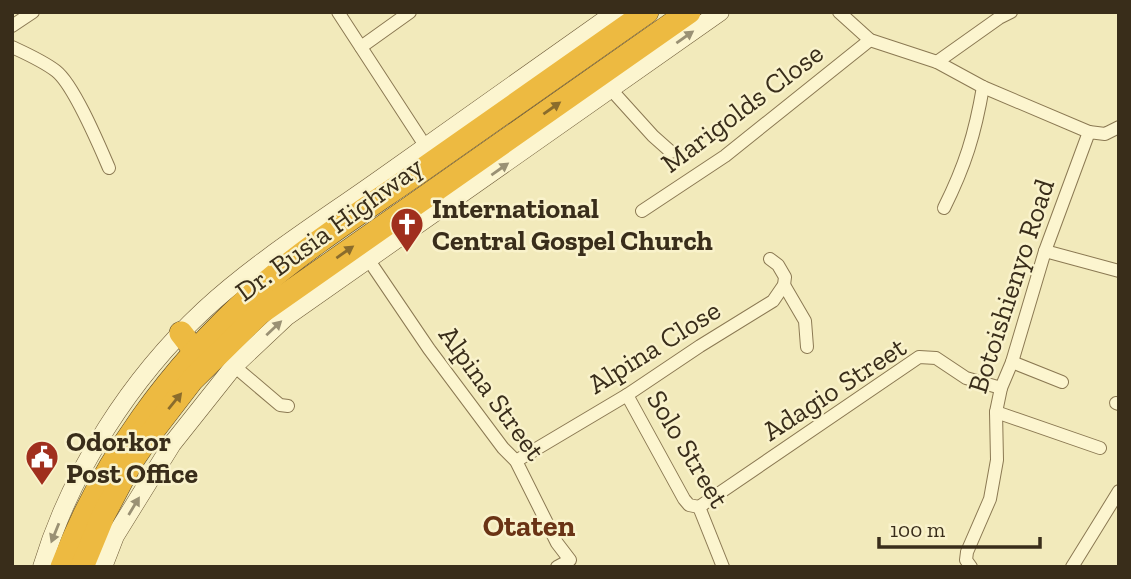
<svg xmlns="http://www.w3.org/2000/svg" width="1131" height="579" font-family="'Zilla Slab',serif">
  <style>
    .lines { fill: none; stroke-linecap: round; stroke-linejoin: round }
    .street-casing { stroke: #8b7953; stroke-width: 14 }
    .secondary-casing { stroke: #6d5a37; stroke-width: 19 }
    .highway-casing { stroke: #584528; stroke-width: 24 }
    .street { stroke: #fcf5cf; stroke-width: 12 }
    .secondary { stroke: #fcf5cf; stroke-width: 18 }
    .highway { stroke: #edba41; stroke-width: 23 }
    .oneway { fill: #9a9174 }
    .oneway2 { fill: #8a6c2c }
    .labels { text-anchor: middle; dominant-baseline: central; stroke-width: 5; stroke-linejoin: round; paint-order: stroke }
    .street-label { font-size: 28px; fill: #392d1a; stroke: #f9f2cb }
    .poi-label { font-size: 28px; font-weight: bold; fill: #392d1a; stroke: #f9f2cb; text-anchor: start }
    .neighbourhood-label { font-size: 30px; font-weight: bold; fill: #6a3315; stroke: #f9f2cb }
  </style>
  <rect width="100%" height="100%" fill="#f2eabb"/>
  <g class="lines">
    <defs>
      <g id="street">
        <path d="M338,12L426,147"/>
        <path d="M839,12L870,40L937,62L983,87L1089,132"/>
        <path d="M12,26L33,12"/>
        <path d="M12,47C27,54 43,61 56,71C74,85 99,145 109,168"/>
        <path d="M361,47L410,12"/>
        <path d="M937,62L999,18L1011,12"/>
        <path d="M606,84L653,136L671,152"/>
        <path d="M944,208C965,166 975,134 983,87"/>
        <path d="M642,211L725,156L870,40"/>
        <path d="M1045,251L1119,271"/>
        <path d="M368,259L429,349L503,448L516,461L557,543L570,560L557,567"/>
        <path d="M784,285L805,321L807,347"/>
        <path d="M1012,362L1062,382"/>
        <path d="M234,366L280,405L288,406"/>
        <path d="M627,395L684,499L689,505L699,507"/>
        <path d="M1116,403L1119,404"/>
        <path d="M996,412L1100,448"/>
        <path d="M516,461L627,395L700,346L773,301L784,285L785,277L778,265L770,259"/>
        <path d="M699,507L919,357L936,358L966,378L1001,388"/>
        <path d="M699,507L723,567"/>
        <path d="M971,567L966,560L967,552L990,499L997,460L996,412L1001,388L1012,362L1045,251L1089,132L1105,134L1119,127"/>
        <path d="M1072,567L1119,491"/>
      </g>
      <g id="secondary">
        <path d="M42,567C71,471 131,378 204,310C257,261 324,219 383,177C460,122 538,67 616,12"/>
        <path d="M103,567L115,536L172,444L234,366L286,317L720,12"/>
      </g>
      <g id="highway">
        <path d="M181,333L195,351"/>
        <path d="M62,567C102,461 171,367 255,292C306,247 366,209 422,170C497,118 572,65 647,12"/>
        <path d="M82,567L103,516L132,461L149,436L192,380L260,313L689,12"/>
      </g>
    </defs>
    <use href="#street" class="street-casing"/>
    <use href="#secondary" class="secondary-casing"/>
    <use href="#highway" class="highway-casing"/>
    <use href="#street" class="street"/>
    <use href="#secondary" class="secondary"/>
    <use href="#highway" class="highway"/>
  </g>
  <defs><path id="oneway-solid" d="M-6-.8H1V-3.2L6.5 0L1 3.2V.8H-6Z" transform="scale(1.75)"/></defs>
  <g class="oneway">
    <use href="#oneway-solid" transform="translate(685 37) rotate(-35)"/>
    <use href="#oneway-solid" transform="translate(500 169) rotate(-35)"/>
    <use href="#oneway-solid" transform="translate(274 328) rotate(-43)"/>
    <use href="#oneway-solid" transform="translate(134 506) rotate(-59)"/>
    <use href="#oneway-solid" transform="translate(55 533) rotate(112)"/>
  </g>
  <g class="oneway2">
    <use href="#oneway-solid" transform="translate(552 108) rotate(-35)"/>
    <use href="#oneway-solid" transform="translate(345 252) rotate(-35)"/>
    <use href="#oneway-solid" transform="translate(175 401) rotate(-51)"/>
  </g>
  <defs>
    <symbol id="church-pin" viewBox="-11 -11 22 30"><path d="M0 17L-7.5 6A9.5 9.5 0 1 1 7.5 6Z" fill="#a02f1d" stroke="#f9f2cb"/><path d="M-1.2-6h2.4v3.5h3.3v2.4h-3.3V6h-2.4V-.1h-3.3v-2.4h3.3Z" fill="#fff"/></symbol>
    <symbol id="civic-pin" viewBox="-11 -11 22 30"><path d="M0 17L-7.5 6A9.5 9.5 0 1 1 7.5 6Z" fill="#a02f1d" stroke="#f9f2cb"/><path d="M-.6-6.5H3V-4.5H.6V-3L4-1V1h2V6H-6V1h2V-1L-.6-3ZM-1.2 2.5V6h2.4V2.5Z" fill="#fff"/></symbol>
  </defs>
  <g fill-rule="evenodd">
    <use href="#church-pin" x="388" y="205" width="38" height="52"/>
    <use href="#civic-pin" x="23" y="438" width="38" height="52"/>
  </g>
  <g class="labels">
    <g class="street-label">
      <text transform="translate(742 108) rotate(-37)">Marigolds Close</text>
      <text transform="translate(329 229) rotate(-36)">Dr. Busia Highway</text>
      <text transform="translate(1011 286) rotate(-72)">Botoishienyo Road</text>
      <text transform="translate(654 347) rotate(-32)">Alpina Close</text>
      <text transform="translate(834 389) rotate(-33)">Adagio Street</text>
      <text transform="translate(492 393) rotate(54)">Alpina Street</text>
      <text transform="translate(688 449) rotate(59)">Solo Street</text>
    </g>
    <g class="poi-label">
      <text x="432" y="208">International<tspan x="432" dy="32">Central Gospel Church</tspan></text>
      <text x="66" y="441">Odorkor<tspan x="66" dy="32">Post Office</tspan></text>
    </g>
    <g class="neighbourhood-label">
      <text x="529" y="526">Otaten</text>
    </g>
  </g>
  <rect width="1131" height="579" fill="none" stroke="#392d1a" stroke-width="28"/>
  <path d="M879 537v10h161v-10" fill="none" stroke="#392d1a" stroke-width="3.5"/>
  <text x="890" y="537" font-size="21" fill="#392d1a" stroke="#f9f2cb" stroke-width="5" paint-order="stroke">100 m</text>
</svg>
